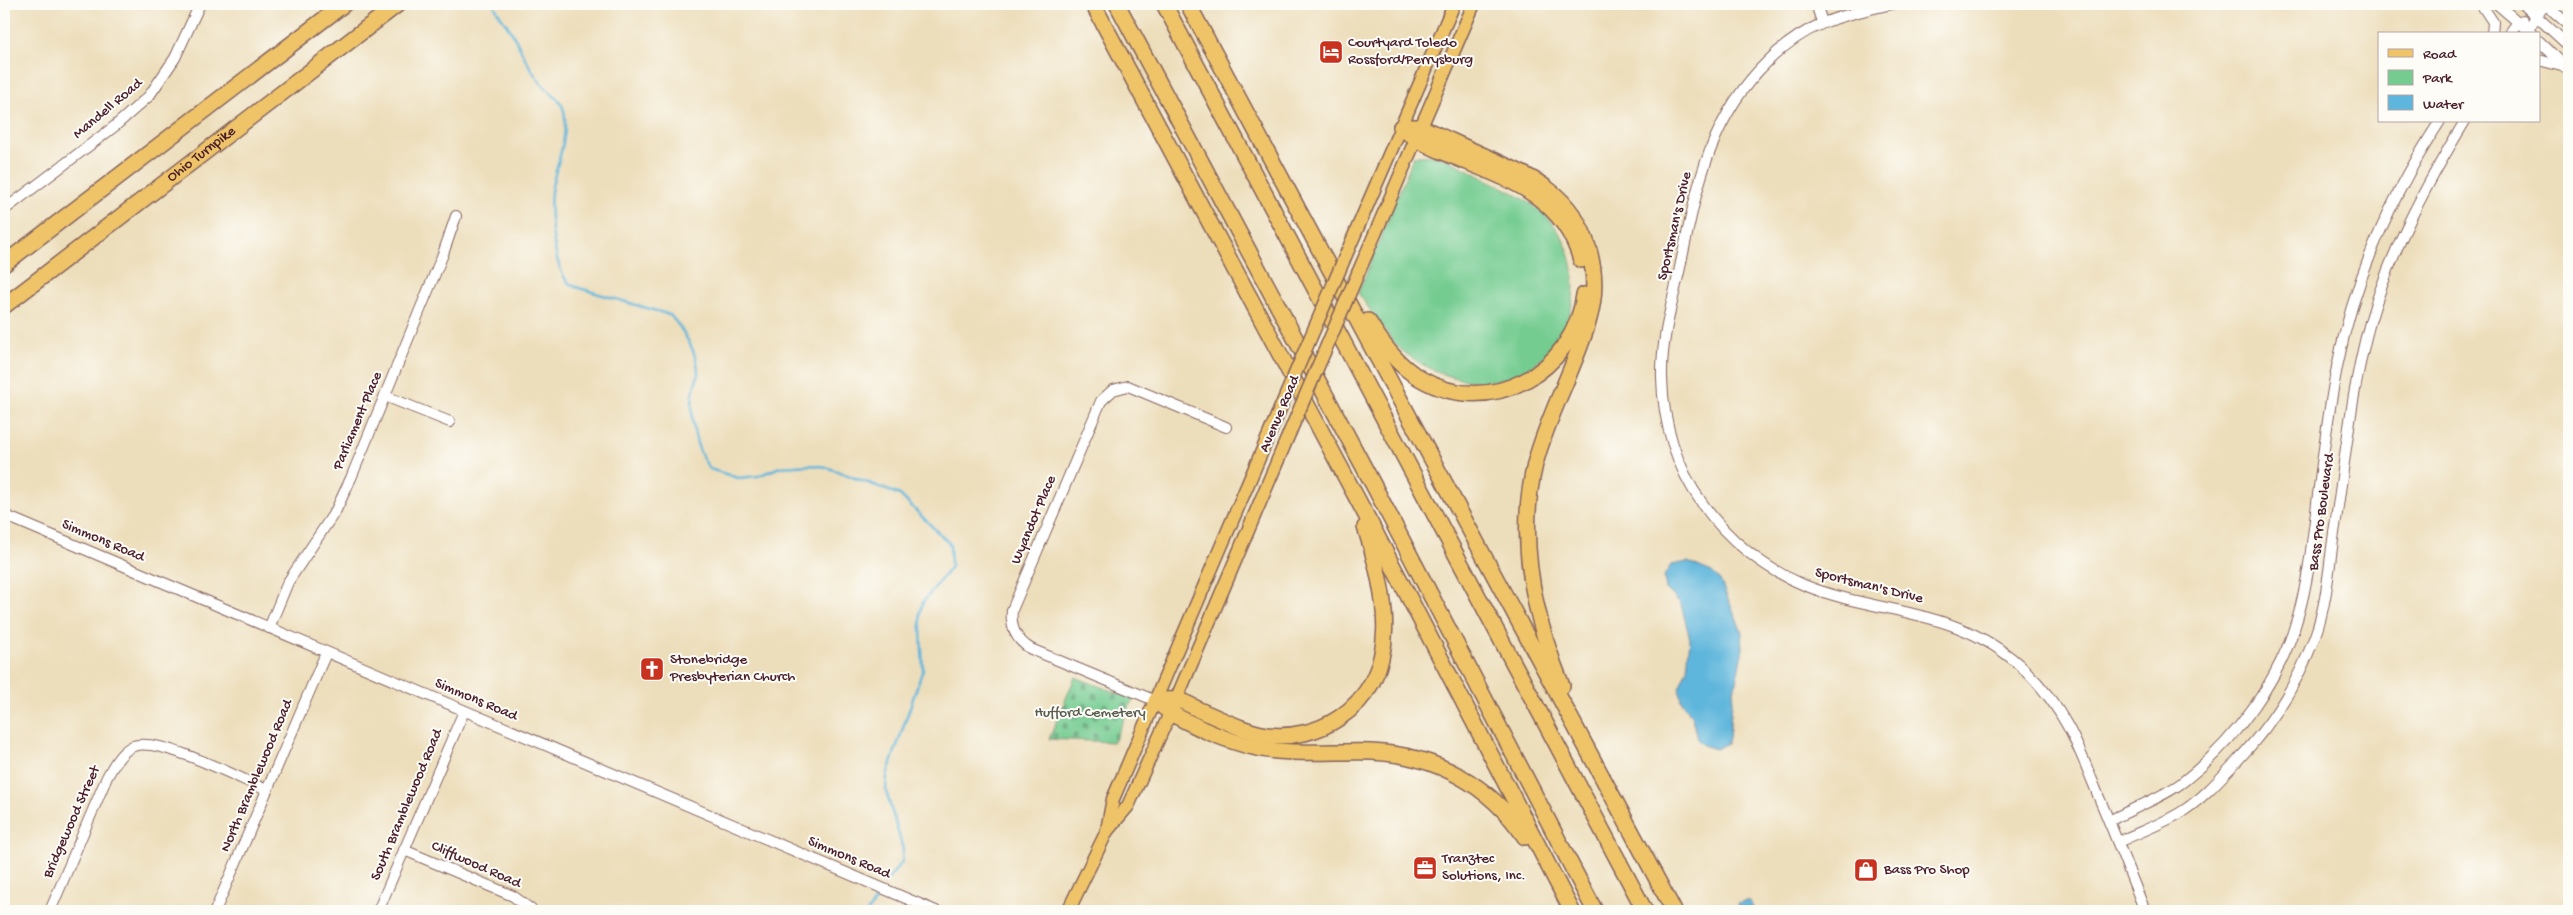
<svg xmlns="http://www.w3.org/2000/svg" width="2573" height="915" font-family="'Gochi Hand',sans-serif">
  <style>
    .green { fill: #75cc91; stroke: #60765e }
    .cemetery { fill: url(#cemetery-stones); stroke: #60765e }
    .water { fill: #5fb6dc; stroke: #546a84 }
    .lines { fill: none; stroke-linecap: round; stroke-linejoin: round }
    .stream { stroke: #5fb6dc; stroke-width: 2.5 }
    .minor-casing { stroke: #83625d; stroke-width: 12 }
    .major-casing { stroke: #83625d; stroke-width: 15 }
    .highway-casing { stroke: #83625d; stroke-width: 18 }
    .minor { stroke: #fff; stroke-width: 10 }
    .major { stroke: #efc469; stroke-width: 12 }
    .highway { stroke: #efc469; stroke-width: 15 }
    .major-bridge-casing { stroke: #83625d; stroke-width: 15; stroke-linecap: butt }
    .major-bridge { stroke: #efc469; stroke-width: 12 }
    .labels { text-anchor: middle; dominant-baseline: central; stroke-width: 4; stroke-linejoin: round; paint-order: stroke }
    .poi-label { font-size: 15px; fill: #4a1f2b; stroke: #fdfcf7; text-anchor: start }
    .street-label { font-size: 15px; fill: #4a1f2b; stroke: #fdfcf7 }
    .park-label { font-size: 15px; fill: #595c4f; stroke: #fdfcf7 }
  </style>
  <defs>
    <pattern id="cemetery-stones" width="16" height="16" patternUnits="userSpaceOnUse" patternTransform="scale(1.25)"><rect width="16" height="16" fill="#75cc91"/><path d="M2 7V4a2 2 0 0 1 4 0v3zM10 15v-3a2 2 0 0 1 4 0v3z" fill="#62a577"/></pattern>
  </defs>
  <rect width="100%" height="100%" fill="#fdfcf7"/>
  <filter id="ink" filterUnits="userSpaceOnUse"><feTurbulence type="fractalNoise" baseFrequency=".02" numOctaves="2"/><feDisplacementMap in="SourceGraphic" scale="10" xChannelSelector="R" yChannelSelector="G"/><feConvolveMatrix kernelMatrix="1 2 1 2 8 2 1 2 1" color-interpolation-filters="sRGB"/></filter>
  <filter id="wash" filterUnits="userSpaceOnUse"><feTurbulence type="fractalNoise" baseFrequency=".0096" numOctaves="4" result="noise"/><feDisplacementMap in="SourceGraphic" scale="20" xChannelSelector="R" yChannelSelector="G"/><feGaussianBlur stdDeviation="1.12" result="paint"/><feColorMatrix in="noise" values="0 0 0 0 0 0 0 0 0 0 0 0 0 0 0 0 0 1.4 0 .05"/><feComposite in="paint" operator="in"/></filter>
  <g filter="url(#wash)">
    <rect width="100%" height="100%" fill="#eddebb"/>
    <path class="green" d="M1414,156C1421,156 1430,155 1437,156C1455,161 1474,174 1492,182C1514,192 1541,207 1556,228C1596,283 1566,368 1497,380C1466,386 1430,372 1405,353C1392,344 1369,307 1358,293Z"/>
    <path class="cemetery" d="M1075,677L1133,699L1114,742L1049,739Z"/>
    <g class="water">
      <path d="M1688,562L1712,572L1720,580L1742,632L1743,649L1732,700L1729,738L1727,743L1716,749L1703,745L1697,739L1692,717L1681,700L1679,688L1687,669L1690,639L1681,604L1666,589L1664,576L1671,565Z"/>
      <path d="M1745,901H1750L1754,911H1740L1738,904Z"/>
    </g>
    <g class="lines">
      <g class="stream">
        <path d="M494,4C498,15 506,22 512,33C521,49 529,69 541,83C551,95 565,100 565,119C566,142 557,164 552,186C548,206 553,269 569,283C571,285 576,287 579,288L670,315C682,328 699,355 698,373C698,379 694,385 693,392C690,416 694,450 710,469L738,478L758,476L780,467L811,465L826,467L900,495L950,544L951,567L923,602L920,612L923,669L887,775L886,791L903,849L902,862L885,883"/>
        <path d="M868,911L879,896"/>
      </g>
    </g>
  </g>
  <g filter="url(#ink)">
    <g class="lines">
      <defs>
        <g id="minor">
          <path d="M1816,4L1822,22"/>
          <path d="M1892,4C1840,16 1807,22 1768,61C1707,120 1696,193 1679,272C1671,307 1661,342 1662,378C1663,422 1676,467 1702,503C1727,539 1763,568 1804,585C1881,616 1958,606 2025,670C2065,708 2080,750 2100,800C2116,837 2130,874 2145,911"/>
          <path d="M2481,4L2493,22L2492,34"/>
          <path d="M2497,4L2532,34"/>
          <path d="M2523,4L2569,46"/>
          <path d="M2545,4L2569,25"/>
          <path d="M2509,34L2518,22L2523,20"/>
          <path d="M2526,34L2536,16L2546,4"/>
          <path d="M2539,41L2569,70"/>
          <path d="M2539,60L2565,67"/>
          <path d="M4,210L115,126L149,96L175,58L200,4"/>
          <path d="M385,396L450,422"/>
          <path d="M4,515L936,911"/>
          <path d="M269,628L288,582L336,510L351,478L443,254L456,216"/>
          <path d="M1156,701L1031,649C1016,640 1010,628 1012,610L1101,401L1113,390L1128,386L1226,427"/>
          <path d="M2109,821C2131,809 2166,796 2184,781C2235,741 2281,679 2298,616C2307,585 2311,552 2315,520C2321,469 2327,418 2337,367C2354,280 2392,195 2440,121"/>
          <path d="M2118,842C2139,832 2163,824 2183,811C2202,799 2219,780 2235,763C2270,727 2298,683 2315,636C2327,603 2329,567 2334,533C2345,463 2351,390 2370,322C2391,250 2426,185 2465,121"/>
          <path d="M404,850L513,896L533,911"/>
          <path d="M50,911L107,777C113,766 120,753 131,747C155,734 241,779 267,790"/>
          <path d="M215,911L326,653"/>
          <path d="M378,911L464,711"/>
        </g>
        <g id="major">
          <path d="M1348,250L1454,4"/>
          <path d="M1359,271L1474,4"/>
          <path d="M1107,830L1113,799L1277,416"/>
          <path d="M1068,911L1107,831L1128,806L1176,700L1289,434"/>
        </g>
        <g id="highway">
          <path d="M1093,4L1376,534L1572,911"/>
          <path d="M1117,4L1375,488L1595,911"/>
          <path d="M1164,4L1645,911"/>
          <path d="M1188,4L1674,911"/>
          <path d="M1401,127H1420C1443,137 1466,148 1489,158C1510,168 1531,176 1549,190C1588,220 1602,273 1589,319C1575,369 1548,414 1535,464C1517,538 1534,617 1562,686"/>
          <path d="M1401,127C1416,141 1432,147 1450,155C1507,179 1562,194 1581,260"/>
          <path d="M4,264L344,4"/>
          <path id="s1" d="M4,306L398,4"/>
          <path d="M1368,321C1382,344 1398,366 1421,379C1490,419 1574,372 1584,295"/>
          <path d="M1156,701C1171,715 1186,721 1204,730C1227,740 1252,749 1277,751C1308,754 1340,751 1372,752C1436,755 1490,785 1525,837"/>
          <path d="M1156,701C1162,700 1169,699 1175,700C1183,700 1192,706 1199,710C1221,719 1243,731 1267,735C1292,738 1318,732 1339,718C1405,674 1386,591 1365,527"/>
        </g>
      </defs>
      <use href="#minor" class="minor-casing"/>
      <use href="#major" class="major-casing"/>
      <use href="#highway" class="highway-casing"/>
      <use href="#minor" class="minor"/>
      <use href="#major" class="major"/>
      <use href="#highway" class="highway"/>
      <defs>
        <g id="major-bridge">
          <path d="M1277,416L1348,250"/>
          <path d="M1289,434L1359,271"/>
        </g>
      </defs>
      <use href="#major-bridge" class="major-bridge-casing"/>
      <use href="#major-bridge" class="major-bridge"/>
    </g>
  </g>
  <defs>
    <symbol id="hotel-square" viewBox="-11 -11 22 22"><rect x="-9" y="-9" width="18" height="18" rx="4" fill="#c8321e" stroke="#fdfcf7"/><path d="M-6-4.5h1.5V1H6V5H4.5V3h-9V5H-6ZM-4 0a1.8 1.8 0 1 1 3.6 0ZM.5 0V-2.5h3Q6-2.5 6 0Z" fill="#fff"/></symbol>
    <symbol id="church-square" viewBox="-11 -11 22 22"><rect x="-9" y="-9" width="18" height="18" rx="4" fill="#c8321e" stroke="#fdfcf7"/><path d="M-1.2-6h2.4v3.5h3.3v2.4h-3.3V6h-2.4V-.1h-3.3v-2.4h3.3Z" fill="#fff"/></symbol>
    <symbol id="office-square" viewBox="-11 -11 22 22"><rect x="-9" y="-9" width="18" height="18" rx="4" fill="#c8321e" stroke="#fdfcf7"/><path d="M-6-3h4V-5.5h4V-3h4V5H-6ZM-1-4.5V-3h2v-1.5ZM-6 0V1H6V0Z" fill="#fff"/></symbol>
    <symbol id="shop-square" viewBox="-11 -11 22 22"><rect x="-9" y="-9" width="18" height="18" rx="4" fill="#c8321e" stroke="#fdfcf7"/><path d="M-5-2.5h2.3a2.7 3.5 0 0 1 5.4 0H5L5.5 6h-11ZM-1.5-2.5h3a1.5 2.3 0 0 0-3 0Z" fill="#fff"/></symbol>
  </defs>
  <g fill-rule="evenodd">
    <use href="#hotel-square" x="1317" y="38" width="28" height="28"/>
    <use href="#church-square" x="638" y="655" width="28" height="28"/>
    <use href="#office-square" x="1411" y="854" width="28" height="28"/>
    <use href="#shop-square" x="1852" y="856" width="28" height="28"/>
  </g>
  <g class="labels">
    <g class="poi-label">
      <text x="1348" y="43">Courtyard Toledo<tspan x="1348" dy="17">Rossford/Perrysburg</tspan></text>
      <text x="670" y="660">Stonebridge<tspan x="670" dy="17">Presbyterian Church</tspan></text>
      <text x="1442" y="859">Tranztec<tspan x="1442" dy="17">Solutions, Inc.</tspan></text>
      <text x="1884" y="870">Bass Pro Shop</text>
    </g>
    <g class="street-label">
      <text transform="translate(108 109) rotate(-40)">Mandell Road</text>
      <text stroke="none"><textPath href="#s1" startOffset="249">Ohio Turnpike</textPath></text>
      <text transform="translate(1675 226) rotate(-77)">Sportsman's Drive</text>
      <text transform="translate(1280 414) rotate(-67)">Avenue Road</text>
      <text transform="translate(358 421) rotate(-67)">Parliament Place</text>
      <text transform="translate(2322 512) rotate(-82)">Bass Pro Boulevard</text>
      <text transform="translate(1034 520) rotate(-67)">Wyandot Place</text>
      <text transform="translate(103 541) rotate(23)">Simmons Road</text>
      <text transform="translate(1869 586) rotate(14)">Sportsman's Drive</text>
      <text transform="translate(476 700) rotate(23)">Simmons Road</text>
      <text transform="translate(257 776) rotate(-67)">North Bramblewood Road</text>
      <text transform="translate(407 805) rotate(-67)">South Bramblewood Road</text>
      <text transform="translate(72 822) rotate(-66)">Bridgewood Street</text>
      <text transform="translate(849 858) rotate(23)">Simmons Road</text>
      <text transform="translate(476 865) rotate(24)">Cliffwood Road</text>
    </g>
    <g class="park-label">
      <text x="1090" y="713">Hufford Cemetery</text>
    </g>
  </g>
  <rect width="2573" height="915" fill="none" stroke="#fdfcf7" stroke-width="20"/>
  <rect x="2378" y="32" width="162" height="90" fill="#fdfcf7" stroke="#b5a4a5"/>
  <rect x="2388" y="49" width="25" height="8" fill="#efc469" stroke="#b5a4a5"/>
  <text x="2423" y="58" font-size="15" fill="#4a1f2b">Road</text>
  <rect x="2388" y="70" width="25" height="15" fill="#75cc91" stroke="#b5a4a5"/>
  <text x="2423" y="82" font-size="15" fill="#4a1f2b">Park</text>
  <rect x="2388" y="95" width="25" height="15" fill="#5fb6dc" stroke="#b5a4a5"/>
  <text x="2423" y="108" font-size="15" fill="#4a1f2b">Water</text>
</svg>
